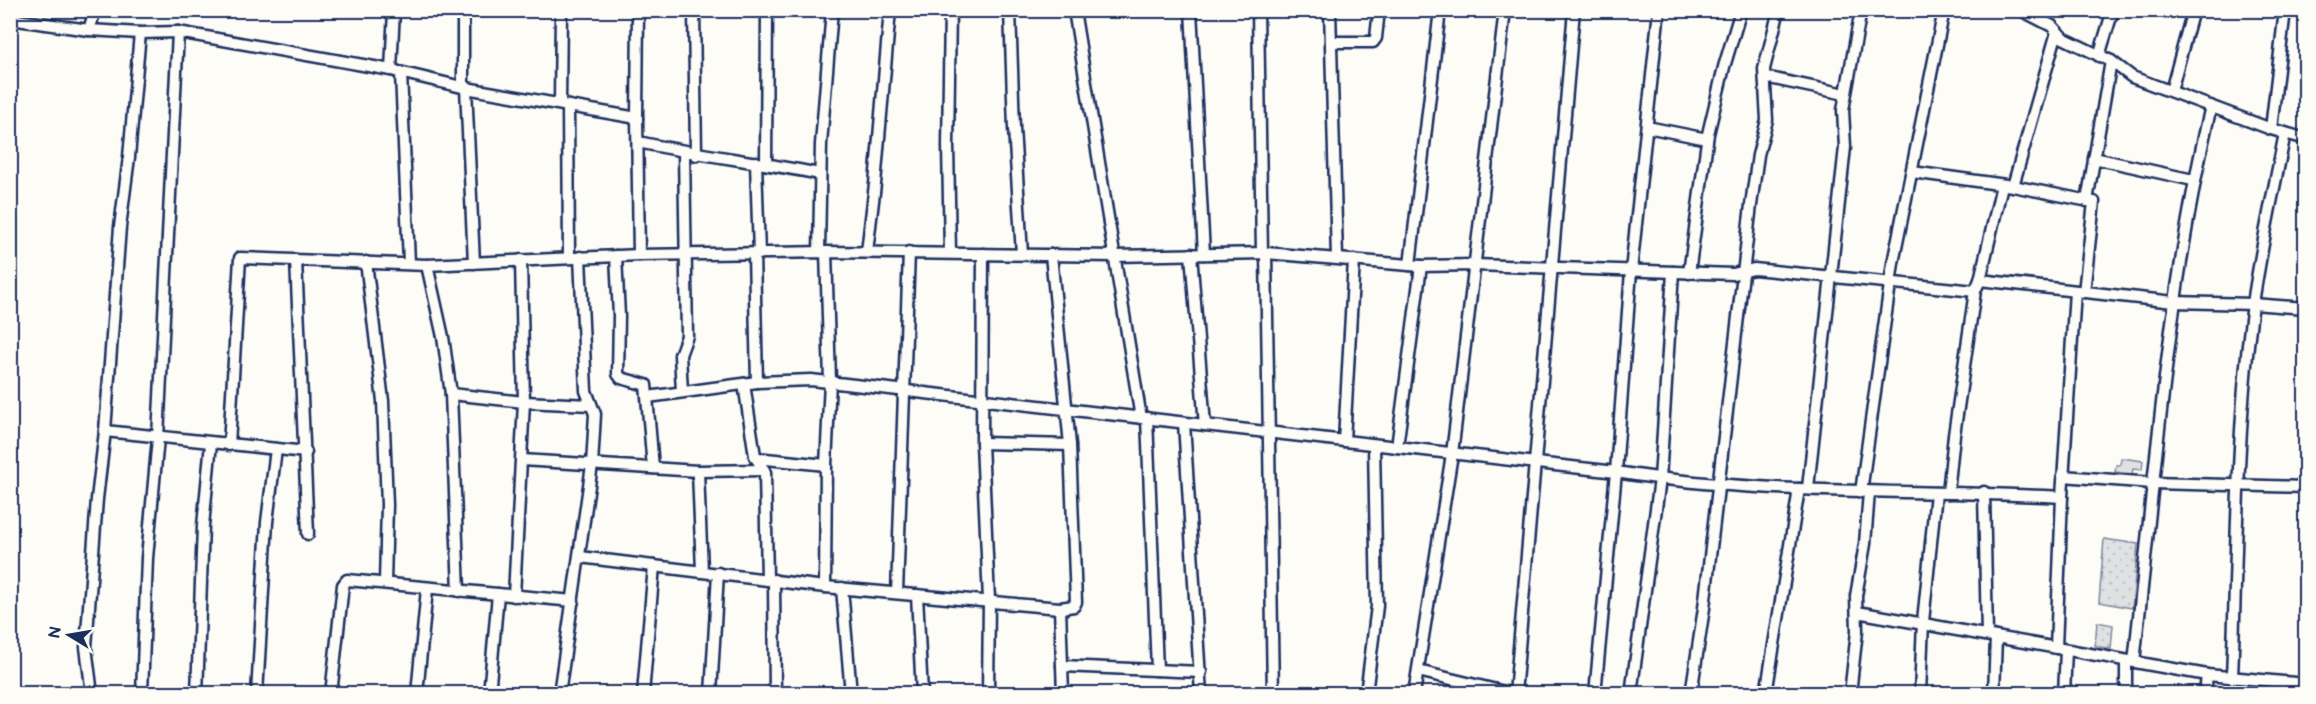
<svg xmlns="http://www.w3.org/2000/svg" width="2316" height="704" font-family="'Balsamiq Sans',sans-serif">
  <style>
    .grass { fill: url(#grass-dots); stroke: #7e88a0; stroke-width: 1.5 }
    .garden { fill: #e0e1e3; stroke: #7e88a0; stroke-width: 1.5 }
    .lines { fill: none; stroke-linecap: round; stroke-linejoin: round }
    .minor-casing { stroke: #1b2f5e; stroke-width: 15 }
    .minor { stroke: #fdfcf7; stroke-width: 10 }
  </style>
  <defs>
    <pattern id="grass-dots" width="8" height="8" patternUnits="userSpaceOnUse" patternTransform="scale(1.5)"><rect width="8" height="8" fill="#e0e1e3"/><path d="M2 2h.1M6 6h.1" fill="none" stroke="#c0c1c5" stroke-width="1.8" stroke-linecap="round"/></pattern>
  </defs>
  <rect width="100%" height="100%" fill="#fdfcf7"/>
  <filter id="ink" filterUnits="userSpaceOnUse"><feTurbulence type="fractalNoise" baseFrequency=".0167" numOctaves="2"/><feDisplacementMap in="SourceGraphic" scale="12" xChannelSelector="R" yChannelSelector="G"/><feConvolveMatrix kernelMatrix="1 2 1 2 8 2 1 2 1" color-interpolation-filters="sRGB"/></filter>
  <g filter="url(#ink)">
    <g class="grass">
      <path d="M2104,539L2138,544L2132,608L2099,602Z"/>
      <path d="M2097,622L2113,625L2111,649L2095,646Z"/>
    </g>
    <path class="garden" d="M2121,458L2143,461L2142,470L2133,469L2132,474L2115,472L2116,465H2120Z"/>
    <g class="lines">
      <defs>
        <g id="minor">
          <path d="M638,10L637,118L639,255"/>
          <path d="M694,10L696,155"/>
          <path d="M950,10L948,146L950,253"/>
          <path d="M1010,10L1014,128L1022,254"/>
          <path d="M1074,10L1141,418"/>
          <path d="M1191,10L1204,254"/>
          <path d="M1258,10L1262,253"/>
          <path d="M1330,10L1337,258"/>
          <path d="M2021,10L2052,26L2063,38L2111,61L2132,77L2271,129L2306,139"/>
          <path d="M10,19L89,30L140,33L178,32L391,70L466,88L637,118"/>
          <path d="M89,30L95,10"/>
          <path d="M1332,42H1373L1376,38L1379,10"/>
          <path d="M2099,56L2113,10"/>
          <path d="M391,70L394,10"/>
          <path d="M401,73L409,263"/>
          <path d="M1765,77L1845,94"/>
          <path d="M463,87V10"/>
          <path d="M466,88L474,263"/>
          <path d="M2171,91L2193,10"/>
          <path d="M560,104L561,10"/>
          <path d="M568,106L569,257"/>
          <path d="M1647,127L1707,139"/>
          <path d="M2271,129L2285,10"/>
          <path d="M638,142C698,155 760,162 820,174"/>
          <path d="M2094,158L2193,180"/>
          <path d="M756,162L759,254"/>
          <path d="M766,163L767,10"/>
          <path d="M1912,172L2013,186L2094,202L2084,292"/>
          <path d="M2013,186L2057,32"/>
          <path d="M2087,201L2111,61"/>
          <path d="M819,252L821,144L832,10"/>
          <path d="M867,252L875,184L890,10"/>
          <path d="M1266,253L1273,694"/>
          <path d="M754,254L757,382"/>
          <path d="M983,254L982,443L989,600L988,694"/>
          <path d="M1191,254L1205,425"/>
          <path d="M616,256L619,316L618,374L621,378L646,385L653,468"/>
          <path d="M296,260L308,534"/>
          <path d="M366,262L383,401L387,505L385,583"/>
          <path d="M427,265L443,337L451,394L459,591"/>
          <path d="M1410,265L1440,10"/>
          <path d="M1689,273L1708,134L1724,67L1741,10"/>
          <path d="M1980,280L2002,185"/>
          <path d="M744,384L755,456L765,472L767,580"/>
          <path d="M682,391L680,355L687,336L684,152"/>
          <path d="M451,394L524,402L591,405"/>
          <path d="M648,397L757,382L811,380L1616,472C1764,496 1913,489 2062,497"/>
          <path d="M1147,418L1157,670"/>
          <path d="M1184,423L1201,694"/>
          <path d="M105,431L306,452"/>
          <path d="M1344,441L1354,260"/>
          <path d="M982,443L1070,445"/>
          <path d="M229,445L240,258L427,265L639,255L826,252L1114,256L1266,253L1421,266L1475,265L1733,274L1754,269L1975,291"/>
          <path d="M1397,447L1421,266"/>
          <path d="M756,458L826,465"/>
          <path d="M522,460L698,471L764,470"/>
          <path d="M698,471L702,571"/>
          <path d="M2063,476L2152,483L2306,487"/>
          <path d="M1808,488L1845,147L1843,110L1861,10"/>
          <path d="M1861,492L1893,263L1944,10"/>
          <path d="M1984,492L1987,635"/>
          <path d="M1948,493L1954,435L1975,291L1980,280L2174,302L2253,304L2306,308"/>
          <path d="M580,557L825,587L1060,608L1074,606L1076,602L1070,445L1051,255"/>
          <path d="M774,580L775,694"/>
          <path d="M825,587L826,465L830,381L826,252"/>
          <path d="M842,588L851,694"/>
          <path d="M897,593L909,252"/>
          <path d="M917,595L922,694"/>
          <path d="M514,596L524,402L521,260"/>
          <path d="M1060,608L1063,694"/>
          <path d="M1857,612L2207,675L2306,684"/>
          <path d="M2056,648L2062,497L2075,291"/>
          <path d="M2134,662C2155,476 2168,289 2211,106"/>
          <path d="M1062,666L1201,672"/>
          <path d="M1418,671L1513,694"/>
          <path d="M2232,678C2237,553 2236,428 2253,304C2261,247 2274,190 2285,133"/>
          <path d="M92,694L86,647L97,499L105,431L120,227L129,157L140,33"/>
          <path d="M142,694L147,558L158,438L178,32"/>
          <path d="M197,694L203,526L211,443"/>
          <path d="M257,694L267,522L276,449"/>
          <path d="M331,694L343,585L347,580L573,601"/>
          <path d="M417,694L427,589"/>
          <path d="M489,694L498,594"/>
          <path d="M559,694L592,465L595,414L586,391L580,257"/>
          <path d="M643,694L654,566"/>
          <path d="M711,694L718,573"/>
          <path d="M1366,694L1377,606L1374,445"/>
          <path d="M1414,694L1452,454L1505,10"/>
          <path d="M1515,694L1574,10"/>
          <path d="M1595,694L1616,472L1631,271L1659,10"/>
          <path d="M1631,694L1660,479L1673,272"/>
          <path d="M1691,694L1704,608L1751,205L1758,155L1767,120L1764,69L1779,10"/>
          <path d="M1766,694L1799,489"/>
          <path d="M1850,694L1857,631L1856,596L1865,544L1869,492"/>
          <path d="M1920,694L1923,622L1936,493"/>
          <path d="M1994,694L1996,637"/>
          <path d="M2064,694L2066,650"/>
          <path d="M2126,694V661"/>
          <path d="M2205,694L2207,675"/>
        </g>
      </defs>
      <use href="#minor" class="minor-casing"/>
      <use href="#minor" class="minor"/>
    </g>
  </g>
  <rect width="2316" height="704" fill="none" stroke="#fdfcf7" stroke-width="36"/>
  <rect x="18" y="18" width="2280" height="668" fill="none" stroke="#1b2f5e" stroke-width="2" filter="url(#ink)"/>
  <g transform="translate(69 635) rotate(281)" stroke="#fdfcf7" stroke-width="4.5" paint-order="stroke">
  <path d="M0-4.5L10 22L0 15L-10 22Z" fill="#1b2f5e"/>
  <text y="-9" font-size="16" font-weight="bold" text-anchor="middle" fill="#1b2f5e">N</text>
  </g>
</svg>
